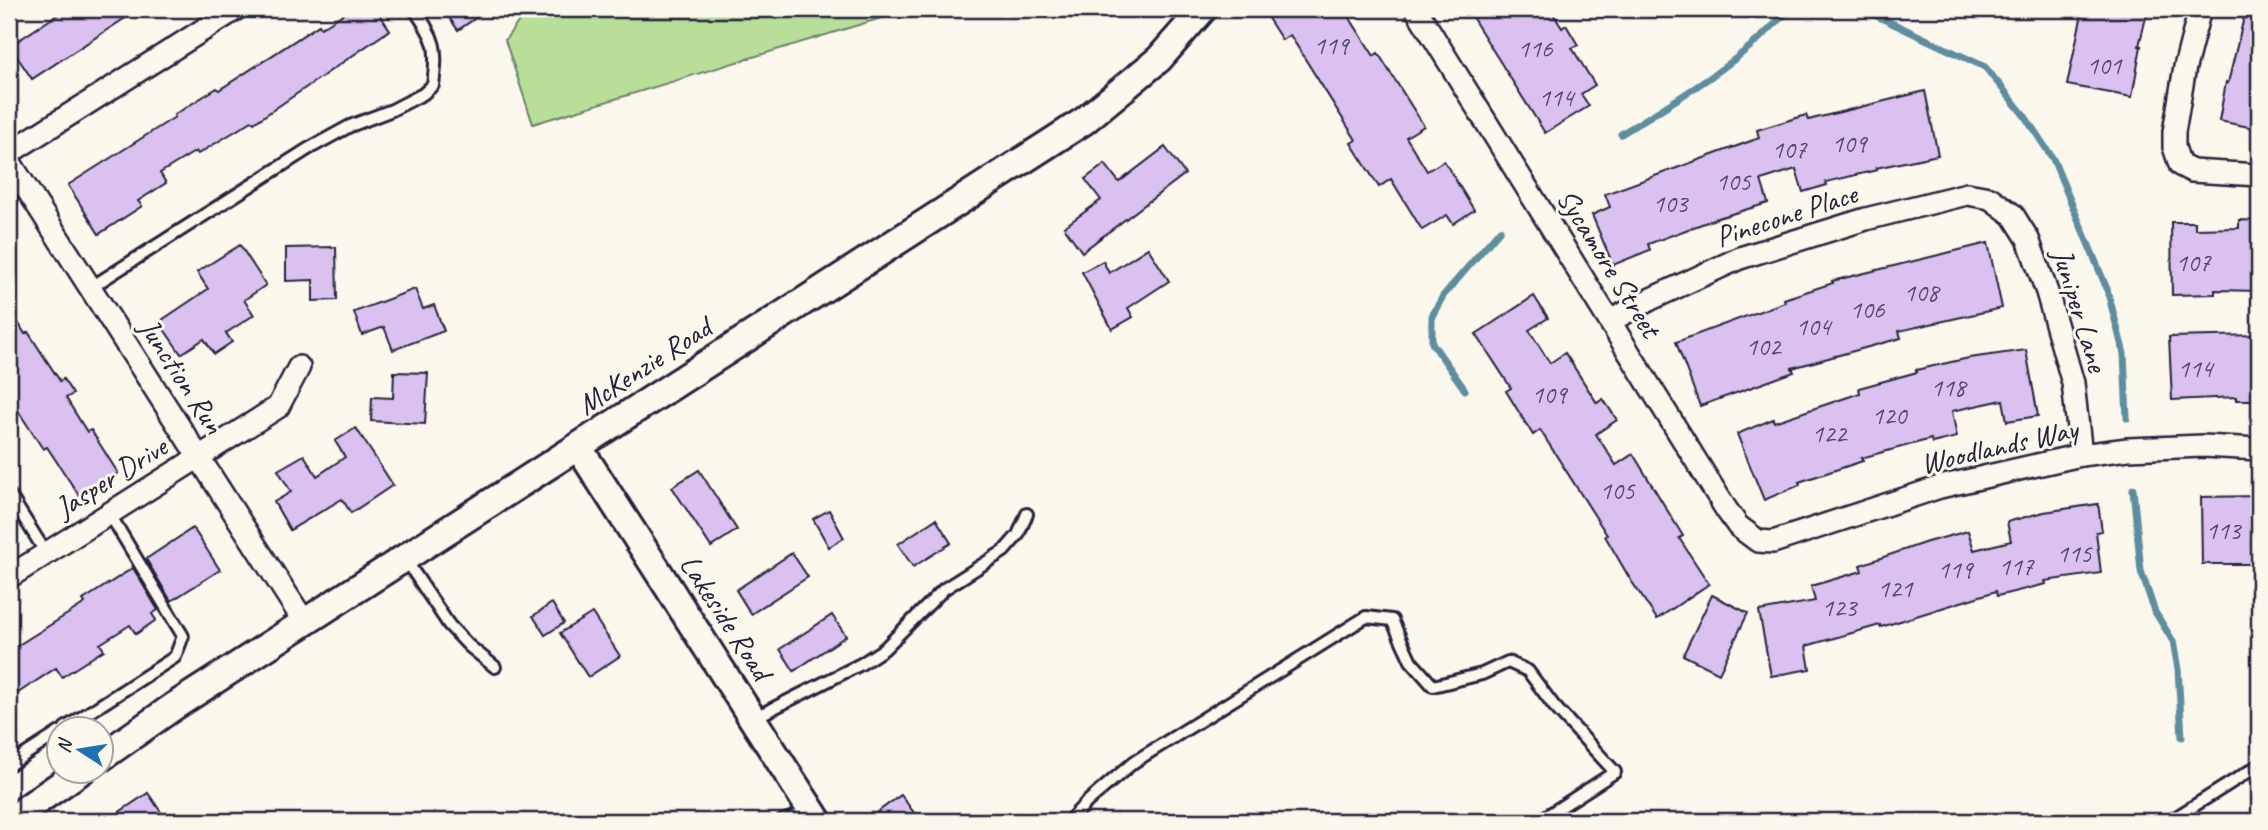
<svg xmlns="http://www.w3.org/2000/svg" width="2268" height="830" font-family="Caveat,sans-serif">
  <style>
    .green { fill: #b8de9a; stroke: #6d806a; stroke-width: 2 }
    .lines { fill: none; stroke-linecap: round; stroke-linejoin: round }
    .stream { stroke: #5e8da0; stroke-width: 7 }
    .building { fill: #dac1f0; stroke: #22223b; stroke-width: 2 }
    .service-casing { stroke: #22223b; stroke-width: 16 }
    .minor-casing { stroke: #22223b; stroke-width: 26 }
    .tertiary-casing { stroke: #22223b; stroke-width: 32 }
    .service { stroke: #fbf7ec; stroke-width: 10 }
    .minor { stroke: #fbf7ec; stroke-width: 21 }
    .tertiary { stroke: #fbf7ec; stroke-width: 26 }
    .labels { text-anchor: middle; dominant-baseline: central; stroke-width: 6; stroke-linejoin: round; paint-order: stroke }
    .number-label { font-size: 26px; fill: #504a68 }
    .street-label { font-size: 30px; fill: #22223b; stroke: #fbf7ec }
  </style>
  <rect width="100%" height="100%" fill="#fbf7ec"/>
  <filter id="ink" filterUnits="userSpaceOnUse"><feTurbulence type="fractalNoise" baseFrequency=".0143" numOctaves="2"/><feDisplacementMap in="SourceGraphic" scale="14" xChannelSelector="R" yChannelSelector="G"/><feConvolveMatrix kernelMatrix="1 2 1 2 8 2 1 2 1" color-interpolation-filters="sRGB"/></filter>
  <g filter="url(#ink)">
    <path class="green" d="M528,9H911L533,124L505,40Z"/>
    <g class="lines">
      <g class="stream">
        <path d="M1862,9L1985,67L2024,115L2053,159L2107,289L2124,354L2127,418"/>
        <path d="M1621,134C1680,98 1743,61 1789,9"/>
        <path d="M1465,390L1432,343V316L1443,296L1500,230"/>
        <path d="M2133,489L2141,571L2155,612L2173,641L2178,669L2182,737"/>
      </g>
    </g>
    <g class="building">
      <path d="M66,9H139L32,79L10,46Z"/>
      <path d="M351,9H376L390,30L254,123L252,121L198,154L196,151L160,173L166,183L138,201L142,206L99,234L68,185L175,117L174,115L217,88L219,90L319,25L321,28Z"/>
      <path d="M443,9H489L458,30Z"/>
      <path d="M1262,9H1344L1374,56L1378,53L1424,126L1406,137L1427,171L1444,161L1474,210L1453,224L1447,215L1422,230L1391,179L1379,187L1351,143L1356,140L1290,35L1282,40Z"/>
      <path d="M1467,9H1550L1562,28L1566,25L1578,45L1572,48L1595,85L1581,94L1589,106L1545,133Z"/>
      <path d="M2083,9H2148L2139,46H2141L2132,97L2067,85Z"/>
      <path d="M2246,9H2259V129L2219,121L2226,82L2228,83Z"/>
      <path d="M1925,91L1938,155L1876,168L1877,170L1826,182L1827,185L1803,192L1796,169L1761,180L1768,203L1718,218L1648,244L1650,250L1613,265L1592,215L1610,207L1605,194L1759,138L1757,130L1806,115L1808,120Z"/>
      <path d="M1165,147L1185,174L1082,252L1064,227L1101,200L1085,179L1105,164L1119,182Z"/>
      <path d="M2239,220L2259,221V291L2215,290V294L2172,295L2171,222H2195V229L2239,228Z"/>
      <path d="M1988,243L2002,308L1899,331L1901,338L1792,368L1794,372L1700,406L1676,342L1785,302L1784,299L1833,283L1832,281Z"/>
      <path d="M240,245L266,285L244,300L254,315L226,333L232,342L214,354L204,339L181,354L159,322L208,289L197,272Z"/>
      <path d="M336,247L337,300L313,301V280L286,281V248Z"/>
      <path d="M1148,248L1169,281L1128,308L1133,317L1112,329L1082,272L1103,261L1109,273Z"/>
      <path d="M415,289L423,309L434,305L444,331L393,350L384,327L362,335L354,312Z"/>
      <path d="M1534,296L1548,318L1529,330L1550,363L1565,353L1597,403L1603,399L1617,420L1596,434L1616,465L1633,454L1683,536L1679,538L1709,584L1657,619L1630,579L1605,536L1607,535L1540,430L1533,435L1506,391L1511,388L1476,334Z"/>
      <path d="M9,307L25,334L28,332L60,381L63,379L73,394L66,398L87,432L91,430L118,473L80,497L47,447L43,449L9,397Z"/>
      <path d="M2259,335V400H2236V397L2172,400L2169,337Z"/>
      <path d="M2026,350L2038,416L2007,421L2003,400L1952,411L1957,437L1932,443L1931,439L1861,458L1863,461L1799,482L1800,485L1764,500L1737,434L1773,419L1774,422L1860,393L1859,388L1917,372L1916,370L1969,358Z"/>
      <path d="M394,372L428,373L425,424L371,421L372,397L393,398Z"/>
      <path d="M356,428L393,485L351,513L342,499L290,530L274,502L291,492L278,470L304,455L317,476L345,457L335,441Z"/>
      <path d="M699,470L737,530L711,547L672,487Z"/>
      <path d="M2259,496V564H2202L2201,497Z"/>
      <path d="M2098,504L2102,531L2096,532L2101,573L2045,581L2046,584L1997,596L1996,591L1881,627L1880,625L1806,646L1810,669L1771,676L1759,611L1815,601L1811,586L1862,571L1860,565L1927,542L1968,531L1974,550L2011,541L2007,522L2044,512Z"/>
      <path d="M829,510L844,538L829,547L813,519Z"/>
      <path d="M936,519L951,543L913,567L898,544Z"/>
      <path d="M193,528L220,570L171,601L146,559Z"/>
      <path d="M792,553L808,577L751,614L736,590Z"/>
      <path d="M133,568L158,610L152,614L156,620L136,634L130,625L100,644L104,650L62,677L56,668L9,699V651L85,603L83,600Z"/>
      <path d="M1712,595L1748,613L1719,673L1683,655Z"/>
      <path d="M552,603L564,623L545,635L533,616Z"/>
      <path d="M592,613L620,656L588,677L560,633Z"/>
      <path d="M832,615L846,636L794,671L780,649Z"/>
      <path d="M148,793L167,821H106Z"/>
      <path d="M901,795L920,821H865Z"/>
    </g>
    <g class="lines">
      <defs>
        <g id="service">
          <path d="M90,288L308,149L350,126L392,110L423,94L433,85C438,47 436,40 414,9"/>
          <path d="M9,494L46,553"/>
          <path d="M405,559L449,625L469,646L495,667"/>
          <path d="M752,719L861,664L884,649L944,589L1004,551L1018,535L1027,514"/>
          <path d="M65,728L175,657L183,636L109,513"/>
          <path d="M9,765L60,732"/>
          <path d="M782,821L811,811"/>
          <path d="M1069,821L1087,802L1134,762L1366,617L1392,620L1411,661L1433,686L1482,674L1508,662L1528,671L1554,706L1615,772L1539,821"/>
          <path d="M2170,821L2259,765"/>
        </g>
        <g id="minor">
          <path d="M1416,9L1726,509L1738,526L1758,541L1773,542L1940,487L2081,455L2128,449L2203,446L2259,449"/>
          <path d="M2200,9L2185,67L2174,132V147L2180,165L2192,171L2259,175"/>
          <path d="M9,153L236,9"/>
          <path d="M9,161L305,623"/>
          <path d="M1610,321L1651,299L1740,258L1866,219L1967,194L1990,198L2013,215L2028,239L2047,292L2073,383L2081,455"/>
          <path d="M9,577L278,407L299,367"/>
        </g>
        <g id="tertiary">
          <path d="M579,448L818,821"/>
          <path d="M102,757L173,707L1084,121L1159,59L1203,9"/>
          <path d="M13,821L27,808L82,770"/>
        </g>
      </defs>
      <use href="#service" class="service-casing"/>
      <use href="#minor" class="minor-casing"/>
      <use href="#tertiary" class="tertiary-casing"/>
      <use href="#service" class="service"/>
      <use href="#minor" class="minor"/>
      <use href="#tertiary" class="tertiary"/>
    </g>
  </g>
  <g class="labels">
    <g class="number-label">
      <text x="1331" y="45">119</text>
      <text x="1535" y="48">116</text>
      <text x="2104" y="65">101</text>
      <text x="1556" y="97">114</text>
      <text x="1849" y="143">109</text>
      <text x="1789" y="149">107</text>
      <text x="1733" y="181">105</text>
      <text x="1670" y="203">103</text>
      <text x="2193" y="262">107</text>
      <text x="1921" y="292">108</text>
      <text x="1867" y="309">106</text>
      <text x="1813" y="326">104</text>
      <text x="1763" y="346">102</text>
      <text x="2195" y="368">114</text>
      <text x="1948" y="387">118</text>
      <text x="1549" y="394">109</text>
      <text x="1889" y="415">120</text>
      <text x="1829" y="433">122</text>
      <text x="1617" y="490">105</text>
      <text x="2223" y="530">113</text>
      <text x="2074" y="553">115</text>
      <text x="2016" y="566">117</text>
      <text x="1955" y="569">119</text>
      <text x="1895" y="588">121</text>
      <text x="1839" y="607">123</text>
    </g>
    <g class="street-label">
      <text transform="translate(1786 215) rotate(-18)">Pinecone Place</text>
      <text transform="translate(1609 263) rotate(58)">Sycamore Street</text>
      <text transform="translate(2080 310) rotate(73)">Juniper Lane</text>
      <text transform="translate(644 366) rotate(-33)">McKenzie Road</text>
      <text transform="translate(182 376) rotate(57)">Junction Run</text>
      <text transform="translate(1999 446) rotate(-13)">Woodlands Way</text>
      <text transform="translate(111 477) rotate(-32)">Jasper Drive</text>
      <text transform="translate(726 617) rotate(57)">Lakeside Road</text>
    </g>
  </g>
  <rect width="2268" height="830" fill="none" stroke="#fbf7ec" stroke-width="35"/>
  <rect x="18" y="18" width="2233" height="795" fill="none" stroke="#22223b" stroke-width="2.5" filter="url(#ink)"/>
  <g transform="translate(80 750) rotate(282)"><circle r="33" fill="#fbf7ec" stroke="#a4a2a5" stroke-width="2"/>
  <path d="M0-5L12 26L0 18L-12 26Z" fill="#1f6fb2"/>
  <text y="-10" font-size="19" font-weight="bold" text-anchor="middle" fill="#22223b">N</text>
  </g>
</svg>
